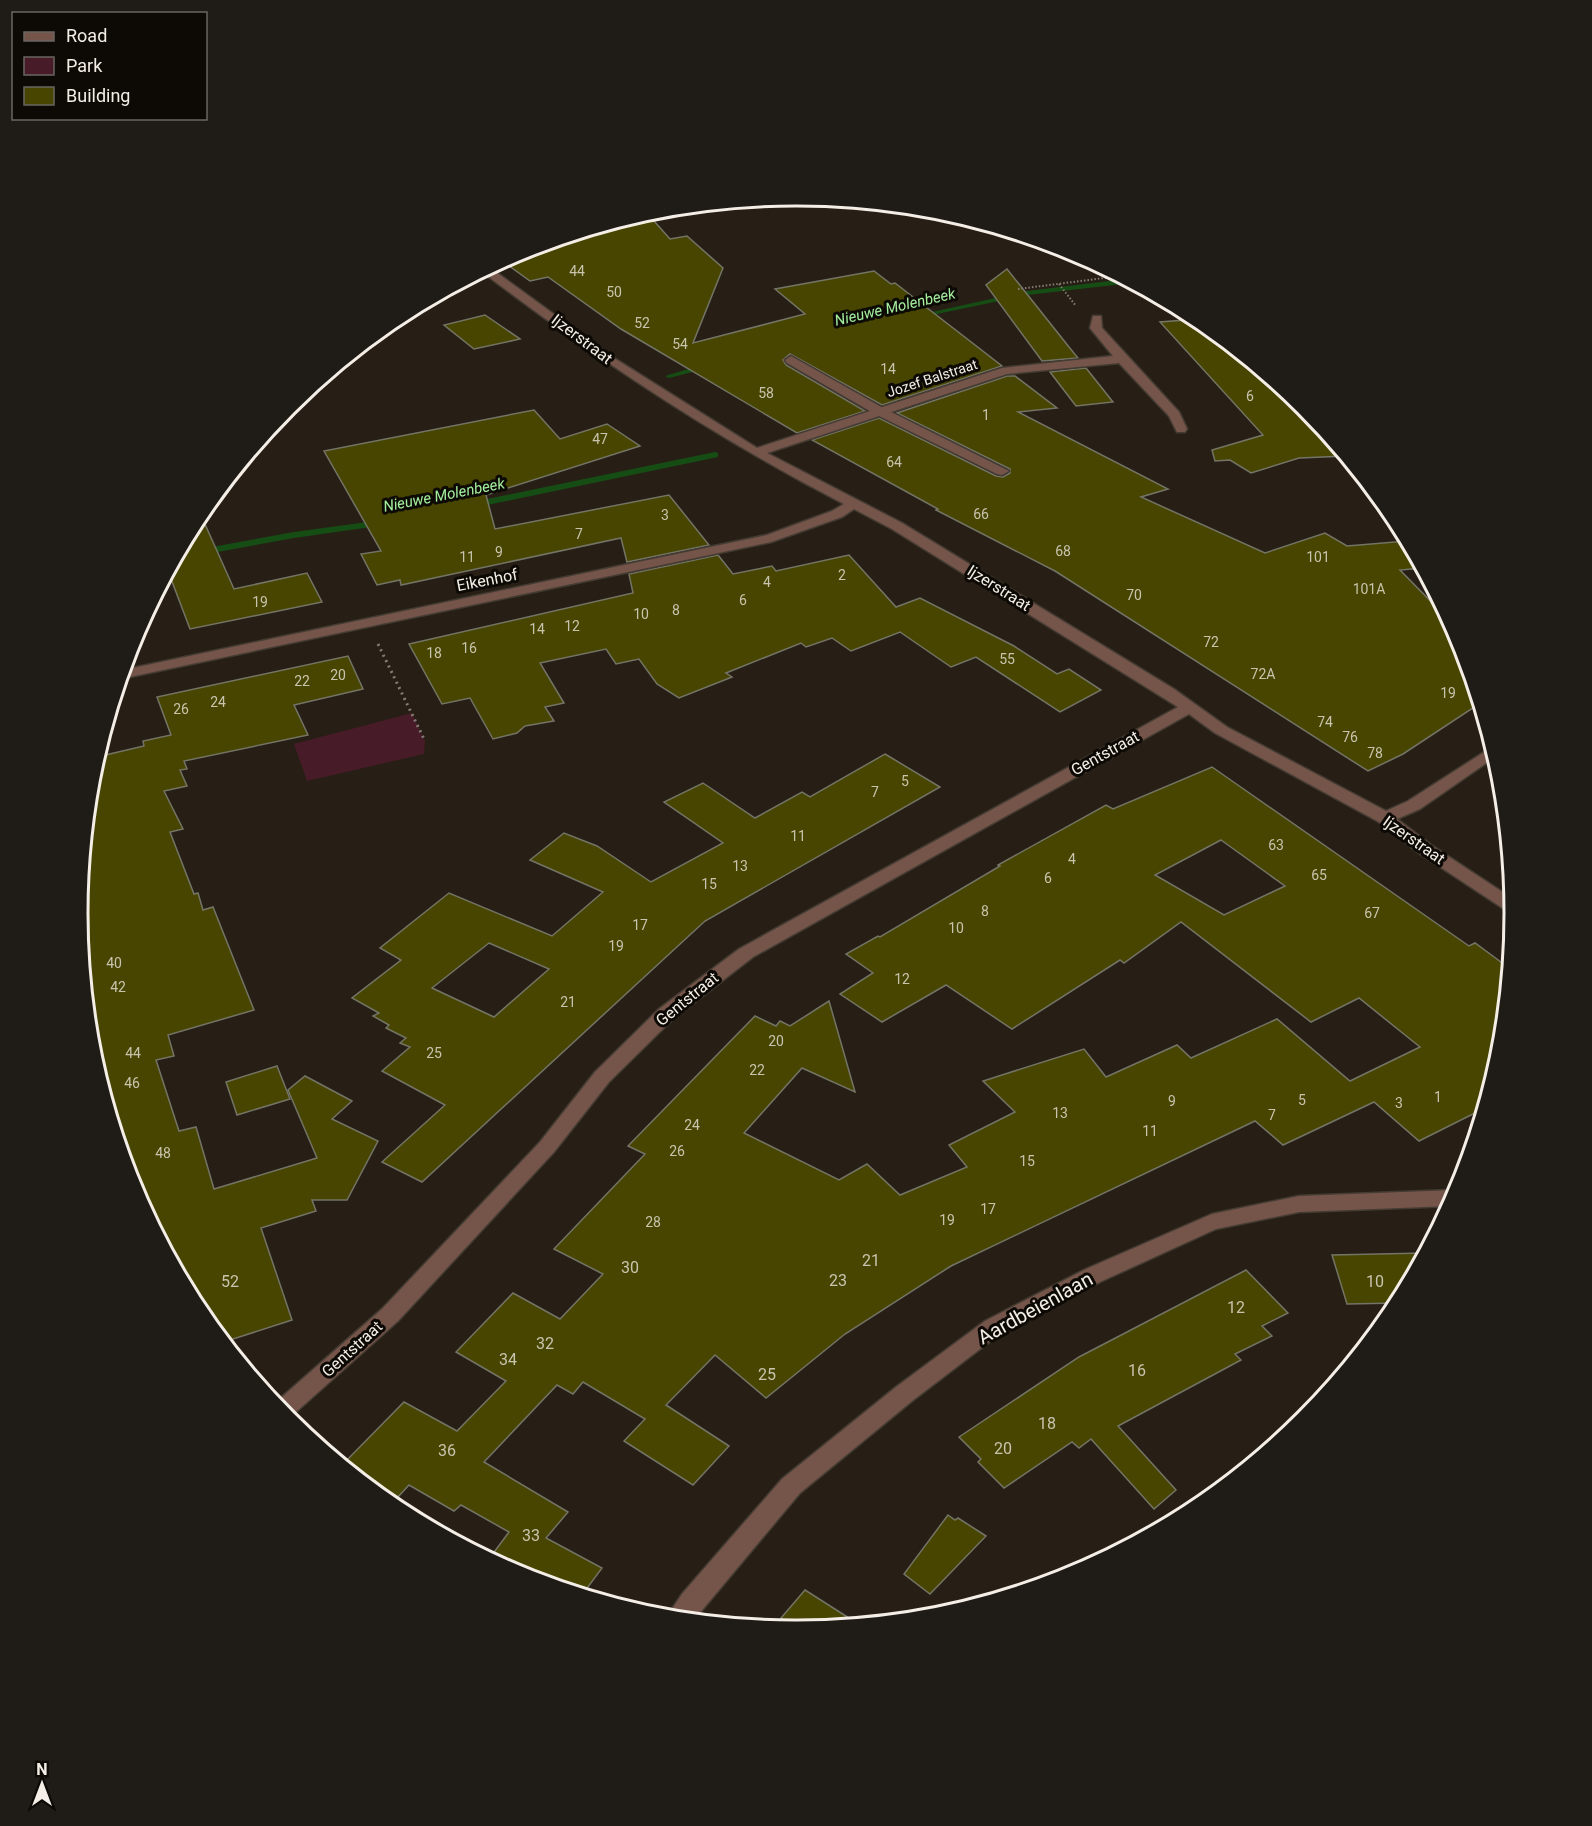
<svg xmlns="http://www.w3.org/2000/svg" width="1592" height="1826" font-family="Roboto,sans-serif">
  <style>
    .green { fill: #481b28 }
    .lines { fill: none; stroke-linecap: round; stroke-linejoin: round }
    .stream { fill: #164d14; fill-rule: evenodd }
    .building { fill: #474500; stroke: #747466; stroke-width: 1.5; fill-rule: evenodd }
    .lane-casing { stroke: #443c32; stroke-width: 3 }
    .street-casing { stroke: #443c32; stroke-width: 3 }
    .path-far1 { stroke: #847d75; stroke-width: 2; stroke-dasharray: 1.5 2; stroke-linecap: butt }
    .path { stroke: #847d75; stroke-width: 3; stroke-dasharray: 2 4; stroke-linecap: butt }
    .lane { fill: #75544a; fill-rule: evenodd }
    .street { fill: #75544a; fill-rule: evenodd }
    .labels { text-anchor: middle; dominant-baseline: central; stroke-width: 6; stroke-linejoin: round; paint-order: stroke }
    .number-label { font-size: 14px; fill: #c9c4ad }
    .far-street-label { font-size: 14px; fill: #f4eee7; stroke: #0d0a06 }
    .far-water-label { font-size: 15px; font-style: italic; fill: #a3ef9d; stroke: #0d0a06 }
    .street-label { font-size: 16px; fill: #f4eee7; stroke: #0d0a06 }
    .near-number-label { font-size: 16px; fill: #c9c4ad }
    .near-street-label { font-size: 20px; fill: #f4eee7; stroke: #0d0a06 }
    .rim { fill: none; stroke: #f4eee7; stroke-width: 3 }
  </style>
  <rect width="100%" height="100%" fill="#271f15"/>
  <path class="green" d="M412,713L425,741L424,754L307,781L294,744Z"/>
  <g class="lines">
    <g class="stream">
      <path d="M1126,279L1132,283L1027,295L918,318L914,316L1027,291Z"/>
      <path d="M705,364L709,366L708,368L669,378L665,376Z"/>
      <path d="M715,452L718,453V457L473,508L468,505L473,502Z"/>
      <path d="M382,520L387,523L385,525L294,538L201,555L196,552L201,549L294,532Z"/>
    </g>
  </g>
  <g class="building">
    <path d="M646,212L670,239L687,236L723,268L693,343L805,314L775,289L874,271L891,284L895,283L1002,366L882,405L790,354L783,360L786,365L865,411L797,433L621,329L548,277L530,281L501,260L522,250Z"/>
    <path d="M1007,269L1069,347L1078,358L1042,361L986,285Z"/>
    <path d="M485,315L520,339L474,349L444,325Z"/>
    <path d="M1199,319L1304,406L1346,456L1299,458L1251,473L1230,460L1215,461L1212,450L1263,435L1160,322Z"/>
    <path d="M1086,368L1113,402L1076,406L1050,372Z"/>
    <path d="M1007,376H1015L1057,408L1018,412L1168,489L1141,497L1265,553L1325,533L1347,546L1407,541L1422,568L1400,570L1449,620L1460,639L1479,704L1403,754L1368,771L1055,571L936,510L938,509L812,440L879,418L996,476L1003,477L1010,473V469L897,413Z"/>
    <path d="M534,410L560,439L607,424L640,446L486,495L495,529L669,495L709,545L627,562L621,538L401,585L400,580L377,585L361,554L381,551L324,451Z"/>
    <path d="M200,513L234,589L307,573L322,602L190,629L168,571Z"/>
    <path d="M718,555L733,574L772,566L776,571L849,555L896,607L920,598L1014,646L1057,674L1069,669L1101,690L1060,712L976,657L951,667L900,632L851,651L832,638L806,647L801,643L726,673L732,677L679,698L657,684L639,659L616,664L606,649L540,663L564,703L545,707L554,721L525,726L517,733L493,739L470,698L442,704L409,644L633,593L629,574Z"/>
    <path d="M348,656L363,689L294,705L308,735L184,761L187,769L180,770L187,786L164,791L183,829L170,832L194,894L198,893L203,910L213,907L254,1010L168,1035L174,1056L156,1060L179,1131L196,1127L214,1189L317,1158L288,1090L305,1076L352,1101L332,1119L378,1141L347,1200H312L316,1211L261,1228L292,1320L224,1342L199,1312L133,1187L91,1047L78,913L92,773L97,757L144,746L143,741L171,735L157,697Z"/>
    <path d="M885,754L940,787L705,921L422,1182L382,1162L445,1105L382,1071L410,1047L400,1043L406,1038L386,1028L389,1025L373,1016L379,1013L352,998L401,960L380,948L449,893L552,936L603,892L530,860L564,833L597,846L651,882L723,843L664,802L703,783L755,818L802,792L810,797ZM489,943L549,969L494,1017L432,988Z"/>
    <path d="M1212,767L1469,946L1475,943L1509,968L1500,1053L1483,1109L1419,1141L1374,1102L1283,1145L1255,1121L951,1266L845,1334L766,1398L715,1355L666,1405L729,1446L693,1485L624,1441L645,1419L583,1382L573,1394L557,1385L484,1462L568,1512L546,1538L602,1568L582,1595L521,1576L489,1559L509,1532L461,1505L454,1511L409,1485L397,1498L342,1465L404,1402L457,1431L506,1381L456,1352L513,1293L560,1319L603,1274L554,1249L645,1154L628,1146L755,1016L776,1026L780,1021L790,1026L829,1001L855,1092L802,1068L744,1133L839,1180L867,1164L900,1195L967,1167L949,1145L1015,1112L983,1081L1084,1049L1106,1077L1177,1045L1191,1058L1277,1019L1350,1081L1420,1047L1359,998L1311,1022L1181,922L1124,963L1120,960L1012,1029L946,985L882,1022L840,994L873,973L846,954L878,936L880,937L1000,866L998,865L1106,805L1113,809ZM1221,840L1285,886L1224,915L1155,875Z"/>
    <path d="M277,1066L290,1099L237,1115L226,1082Z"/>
    <path d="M1424,1253L1398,1303L1347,1304L1332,1255Z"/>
    <path d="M1246,1270L1288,1313L1262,1326L1272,1336L1235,1354L1241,1360L1118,1426L1176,1490L1154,1509L1091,1439L1079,1448L1072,1442L1004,1488L978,1462L981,1459L959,1437L1079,1357Z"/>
    <path d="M948,1515L955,1520L958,1518L986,1536L930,1594L904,1574Z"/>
    <path d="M805,1590L860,1625L801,1631L781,1618Z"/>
  </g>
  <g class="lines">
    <defs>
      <path id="lane" d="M791,356L883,408L1009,471L1002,475L997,474L875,414L787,363L785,360Z"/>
      <g id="street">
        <path d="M489,267L614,358L757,448L1002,368L1113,356L1090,328L1093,316H1101L1102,328L1179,412L1187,429L1185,432H1177L1169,416L1119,363L1007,374L767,453L902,523L1174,689L1227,727L1386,811L1408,801L1492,747L1495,757L1420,809L1397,819L1431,845L1513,899L1514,912L1507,911L1419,853L1379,822L1215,733L1189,714L753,957L673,1019L609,1082L554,1152L398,1321L287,1420L274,1404L382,1309L540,1142L595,1072L659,1009L739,949L1178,707L892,529L854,509L842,517L771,542L120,679L123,670L767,535L832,511L844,504C714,437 597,359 481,271Z"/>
        <path d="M1454,1190L1458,1191L1450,1206L1299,1212L1216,1229L1102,1281L1001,1333L912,1401L800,1493L693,1621L666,1618L682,1594L782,1479L896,1387L985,1321L1086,1269L1212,1214L1299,1196Z"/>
      </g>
    </defs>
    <use href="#lane" class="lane-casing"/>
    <use href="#street" class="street-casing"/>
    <g class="path-far1">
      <path d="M1059,284L1076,306"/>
      <path d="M1018,289L1120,276"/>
    </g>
    <path class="path" d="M378,644L425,741"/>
    <use href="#lane" class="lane"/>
    <use href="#street" class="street"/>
  </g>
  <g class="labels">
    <g class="number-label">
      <text x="577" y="271">44</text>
      <text x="614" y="292">50</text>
      <text x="642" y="323">52</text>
      <text x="680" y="344">54</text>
      <text x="888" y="369">14</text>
      <text x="766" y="393">58</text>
      <text x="1250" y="396">6</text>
      <text x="986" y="415">1</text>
      <text x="600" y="439">47</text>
      <text x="894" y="462">64</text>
      <text x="981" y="514">66</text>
      <text x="665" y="515">3</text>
      <text x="579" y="534">7</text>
      <text x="1063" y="551">68</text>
      <text x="499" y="552">9</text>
      <text x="467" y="557">11</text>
      <text x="1318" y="557">101</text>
      <text x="842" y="575">2</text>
      <text x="767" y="582">4</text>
      <text x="1369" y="589">101A</text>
      <text x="1134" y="595">70</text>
      <text x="743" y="600">6</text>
      <text x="260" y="602">19</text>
      <text x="676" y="610">8</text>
      <text x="641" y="614">10</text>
      <text x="572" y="626">12</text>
      <text x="537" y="629">14</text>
      <text x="1211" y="642">72</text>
      <text x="469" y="648">16</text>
      <text x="434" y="653">18</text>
      <text x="1007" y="659">55</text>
      <text x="1263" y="674">72A</text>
      <text x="338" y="675">20</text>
      <text x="302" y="681">22</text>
      <text x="1448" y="693">19</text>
      <text x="218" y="702">24</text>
      <text x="181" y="709">26</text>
      <text x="1325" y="722">74</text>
      <text x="1350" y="737">76</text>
      <text x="1375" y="753">78</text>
      <text x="905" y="781">5</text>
      <text x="875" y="792">7</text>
      <text x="798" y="836">11</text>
      <text x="1276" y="845">63</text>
      <text x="1072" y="859">4</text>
      <text x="740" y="866">13</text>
      <text x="1319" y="875">65</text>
      <text x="1048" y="878">6</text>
      <text x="709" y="884">15</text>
      <text x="985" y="911">8</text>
      <text x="1372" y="913">67</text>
      <text x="640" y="925">17</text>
      <text x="956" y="928">10</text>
      <text x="616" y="946">19</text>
      <text x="114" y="963">40</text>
      <text x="902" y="979">12</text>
      <text x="118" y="987">42</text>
      <text x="568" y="1002">21</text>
      <text x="776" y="1041">20</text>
      <text x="133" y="1053">44</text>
      <text x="434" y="1053">25</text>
      <text x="757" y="1070">22</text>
      <text x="132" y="1083">46</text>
      <text x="1438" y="1097">1</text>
      <text x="1302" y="1100">5</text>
      <text x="1172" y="1101">9</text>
      <text x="1399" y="1103">3</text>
      <text x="1060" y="1113">13</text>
      <text x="1272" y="1115">7</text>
      <text x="692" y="1125">24</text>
      <text x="1150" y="1131">11</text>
      <text x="677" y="1151">26</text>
      <text x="163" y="1153">48</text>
      <text x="1027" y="1161">15</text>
      <text x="988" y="1209">17</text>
      <text x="947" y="1220">19</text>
      <text x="653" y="1222">28</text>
    </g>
    <g class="far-street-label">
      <text transform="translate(932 378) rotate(-18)">Jozef Balstraat</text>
    </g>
    <g class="far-water-label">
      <text transform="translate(895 307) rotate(-13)">Nieuwe Molenbeek</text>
      <text transform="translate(444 495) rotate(-11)">Nieuwe Molenbeek</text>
    </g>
    <g class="street-label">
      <text transform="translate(582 339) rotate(37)">Ijzerstraat</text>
      <text transform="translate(487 580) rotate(-11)">Eikenhof</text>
      <text transform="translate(999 588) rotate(32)">Ijzerstraat</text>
      <text transform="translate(1105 753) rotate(-29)">Gentstraat</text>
      <text transform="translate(1414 840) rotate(35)">Ijzerstraat</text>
      <text transform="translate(687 999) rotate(-39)">Gentstraat</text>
      <text transform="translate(352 1349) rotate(-42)">Gentstraat</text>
    </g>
    <g class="near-number-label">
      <text x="871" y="1260">21</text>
      <text x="630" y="1267">30</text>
      <text x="838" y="1280">23</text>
      <text x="230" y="1281">52</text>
      <text x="1375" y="1281">10</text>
      <text x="1236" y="1307">12</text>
      <text x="545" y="1343">32</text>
      <text x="508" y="1359">34</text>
      <text x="1137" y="1370">16</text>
      <text x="767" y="1374">25</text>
      <text x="1047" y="1423">18</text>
      <text x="1003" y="1448">20</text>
      <text x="447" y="1450">36</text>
      <text x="531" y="1535">33</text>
    </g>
    <g class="near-street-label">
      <text transform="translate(1035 1308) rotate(-29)">Aardbeienlaan</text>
    </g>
  </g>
  <path d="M0 0H1592V1826H0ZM795 206H797A707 707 0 0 1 1504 913V913A707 707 0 0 1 797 1620H795A707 707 0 0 1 88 913V913A707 707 0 0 1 795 206Z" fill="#1f1c18" fill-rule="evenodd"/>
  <path class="rim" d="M795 206H797A707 707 0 0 1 1504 913V913A707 707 0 0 1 797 1620H795A707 707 0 0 1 88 913V913A707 707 0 0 1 795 206Z"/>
  <rect x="12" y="12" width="195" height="108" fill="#0d0a06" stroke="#696560" stroke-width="1.5"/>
  <rect x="24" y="32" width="30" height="9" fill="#75544a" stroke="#696560" stroke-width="1.5"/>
  <text x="66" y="42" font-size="18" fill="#f4eee7">Road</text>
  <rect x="24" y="57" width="30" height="18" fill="#481b28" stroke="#696560" stroke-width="1.5"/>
  <text x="66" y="72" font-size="18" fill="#f4eee7">Park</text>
  <rect x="24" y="87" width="30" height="18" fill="#474500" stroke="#696560" stroke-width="1.5"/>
  <text x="66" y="102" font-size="18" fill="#f4eee7">Building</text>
  <g transform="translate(42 1784)" stroke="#0d0a06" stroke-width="4.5" paint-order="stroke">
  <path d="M0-4.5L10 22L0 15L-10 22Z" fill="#f4eee7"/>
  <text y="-9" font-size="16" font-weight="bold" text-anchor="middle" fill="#f4eee7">N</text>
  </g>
</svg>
